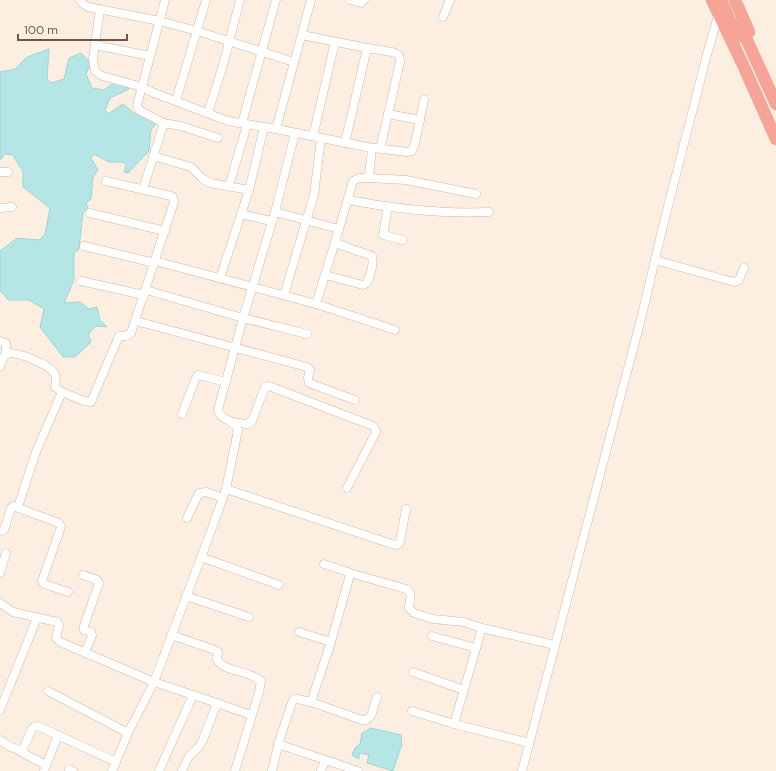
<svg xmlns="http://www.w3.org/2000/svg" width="776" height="771" font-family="'DM Sans',sans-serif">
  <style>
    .water { fill: #b6e5e5; stroke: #9cd6d7 }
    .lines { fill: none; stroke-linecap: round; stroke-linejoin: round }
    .minor-casing { stroke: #cfb6ab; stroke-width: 9 }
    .highway-casing { stroke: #d8cfcc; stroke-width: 13 }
    .minor { stroke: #fff; stroke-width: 8 }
    .highway { stroke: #f7a498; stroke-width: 12 }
  </style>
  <rect width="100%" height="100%" fill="#fceee1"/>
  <g class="water">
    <path d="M49,49L47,79L51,83L64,79L69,58L81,53L91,63L86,74L92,88L104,90L118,80L129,89L110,98L105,110L108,114L123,104L135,114L142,111L155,120V125L151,130L149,151L128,173L124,172L126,165L123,162H109L94,154L91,158L98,170L93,177L91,199L86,203L88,208L83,213L79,249L74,253V280L64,303L80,302L89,309L97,307L100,320L107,327L96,326L88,334L91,342L75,357H63L40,327L44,309L29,300H8L0,290V251L17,238L39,240L45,234L50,208L23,187V172L13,155L5,154L0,160V72L15,69L27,57Z"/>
    <path d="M371,728L401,735L402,744L393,771L367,763L369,755L359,753V759L352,755L355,748L360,744L362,733Z"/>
  </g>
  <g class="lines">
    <defs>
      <g id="minor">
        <path d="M80,0L82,3L88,7L160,21L197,31L294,62"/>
        <path d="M165,0L142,87L154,93L228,121L276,129"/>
        <path d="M350,0L361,3L364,0"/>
        <path d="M100,9L93,59L95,71L102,76L142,87L137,105L139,110L160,121L163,123L162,129L143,189"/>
        <path d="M443,17L450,0"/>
        <path d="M302,35L367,48L392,52L399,55L400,62L380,149"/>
        <path d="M95,45L150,56"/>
        <path d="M176,101L206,0"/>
        <path d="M208,113L224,62L240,0"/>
        <path d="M388,114L420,120"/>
        <path d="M163,123L181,126L218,138"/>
        <path d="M242,123L276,0"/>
        <path d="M313,136L335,42"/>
        <path d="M345,143L367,48"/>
        <path d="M375,148L407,152L412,151L415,143L424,100"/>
        <path d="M153,156L191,167L202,178L210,183L249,190"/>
        <path d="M0,172H8"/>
        <path d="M369,178L406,180L476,194"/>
        <path d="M229,186L247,125"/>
        <path d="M349,200C395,209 442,214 489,212"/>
        <path d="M388,207L383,235L403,240"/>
        <path d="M0,208L12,207"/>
        <path d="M275,212L295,133"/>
        <path d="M90,213L165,231"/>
        <path d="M241,214L271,221"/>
        <path d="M84,246L155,263"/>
        <path d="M655,260L734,282L739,280L744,268"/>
        <path d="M155,261L316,304L395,330"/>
        <path d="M325,275L363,285L367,283C370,276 374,264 372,256L335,243"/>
        <path d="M220,278L249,190L264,127"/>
        <path d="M81,281L144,295"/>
        <path d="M146,290L243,318L307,334"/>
        <path d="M284,295L314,195L321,138"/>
        <path d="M316,304L339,229"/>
        <path d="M136,321L307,367L310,370L308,378L309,383L355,400"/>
        <path d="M0,341L6,343V354"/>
        <path d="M0,367L4,356L9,353C20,353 49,364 55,374C57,377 55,383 55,387L62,392"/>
        <path d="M182,414L195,380L198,375L226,382"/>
        <path d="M231,422L247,424L252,421L265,387L269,386L373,426L376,431L375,434L347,488"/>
        <path d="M226,489L395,545L399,544L400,541L406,509"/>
        <path d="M18,507L36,452L62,392L84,401L91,402L119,336H126L131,333L174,202L173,197L171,196L106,181"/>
        <path d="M187,518L199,493L206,492L223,498"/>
        <path d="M0,531L4,530L11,508L13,506L59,523L61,527L42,581L44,584L68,592"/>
        <path d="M201,557L279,585"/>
        <path d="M0,573L6,553"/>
        <path d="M350,573L406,589C414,594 409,600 409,608L414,613L433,619L464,622L482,628L555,645"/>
        <path d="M83,575L97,580L99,583L84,626V630L91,632L92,635L85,653"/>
        <path d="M186,596L249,617"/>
        <path d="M0,603L13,612L57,622L59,625L56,638L60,642L154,682L217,703L202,742L198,748L189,756L182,771"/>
        <path d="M299,632L331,642"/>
        <path d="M171,635L215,650L218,652L217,660C227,673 249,670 261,681L259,692L235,771"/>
        <path d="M432,636L476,648"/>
        <path d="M413,672L464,690"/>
        <path d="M48,691L128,733"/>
        <path d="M311,702L362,720H366L371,716L377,697"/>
        <path d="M217,703L251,715"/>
        <path d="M0,710L37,618"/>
        <path d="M412,711L454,724L529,743"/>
        <path d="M454,724L482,628"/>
        <path d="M0,740C6,744 16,752 23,749L32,729L34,727L38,726L116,762"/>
        <path d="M278,744L358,771"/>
        <path d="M19,751L46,765"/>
        <path d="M69,769L73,771"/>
        <path d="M44,771L58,735"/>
        <path d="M112,771L128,733L154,682L211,531L226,489L238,430C235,419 220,421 218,410L243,318L275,212L339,229L353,181L359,178H369L372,148L276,129L311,0"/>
        <path d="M159,771L193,695"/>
        <path d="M272,771L280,738L293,700L297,699L311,702L331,642L349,578L350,573L348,572L324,564"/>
        <path d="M321,771L325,761"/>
        <path d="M522,771L642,315L663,226L706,58L718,16"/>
      </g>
      <g id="highway">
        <path d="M712,0L744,67L776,139"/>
        <path d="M721,0L737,37"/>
        <path d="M735,0L749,32"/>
        <path d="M740,25L776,104"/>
      </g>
    </defs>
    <use href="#minor" class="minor-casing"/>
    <use href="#highway" class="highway-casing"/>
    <use href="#minor" class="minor"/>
    <use href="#highway" class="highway"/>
  </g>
  <path d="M18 34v6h109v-6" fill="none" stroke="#745248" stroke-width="2"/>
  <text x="24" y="34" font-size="12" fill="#745248" stroke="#fff3e8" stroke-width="3" paint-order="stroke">100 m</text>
</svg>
